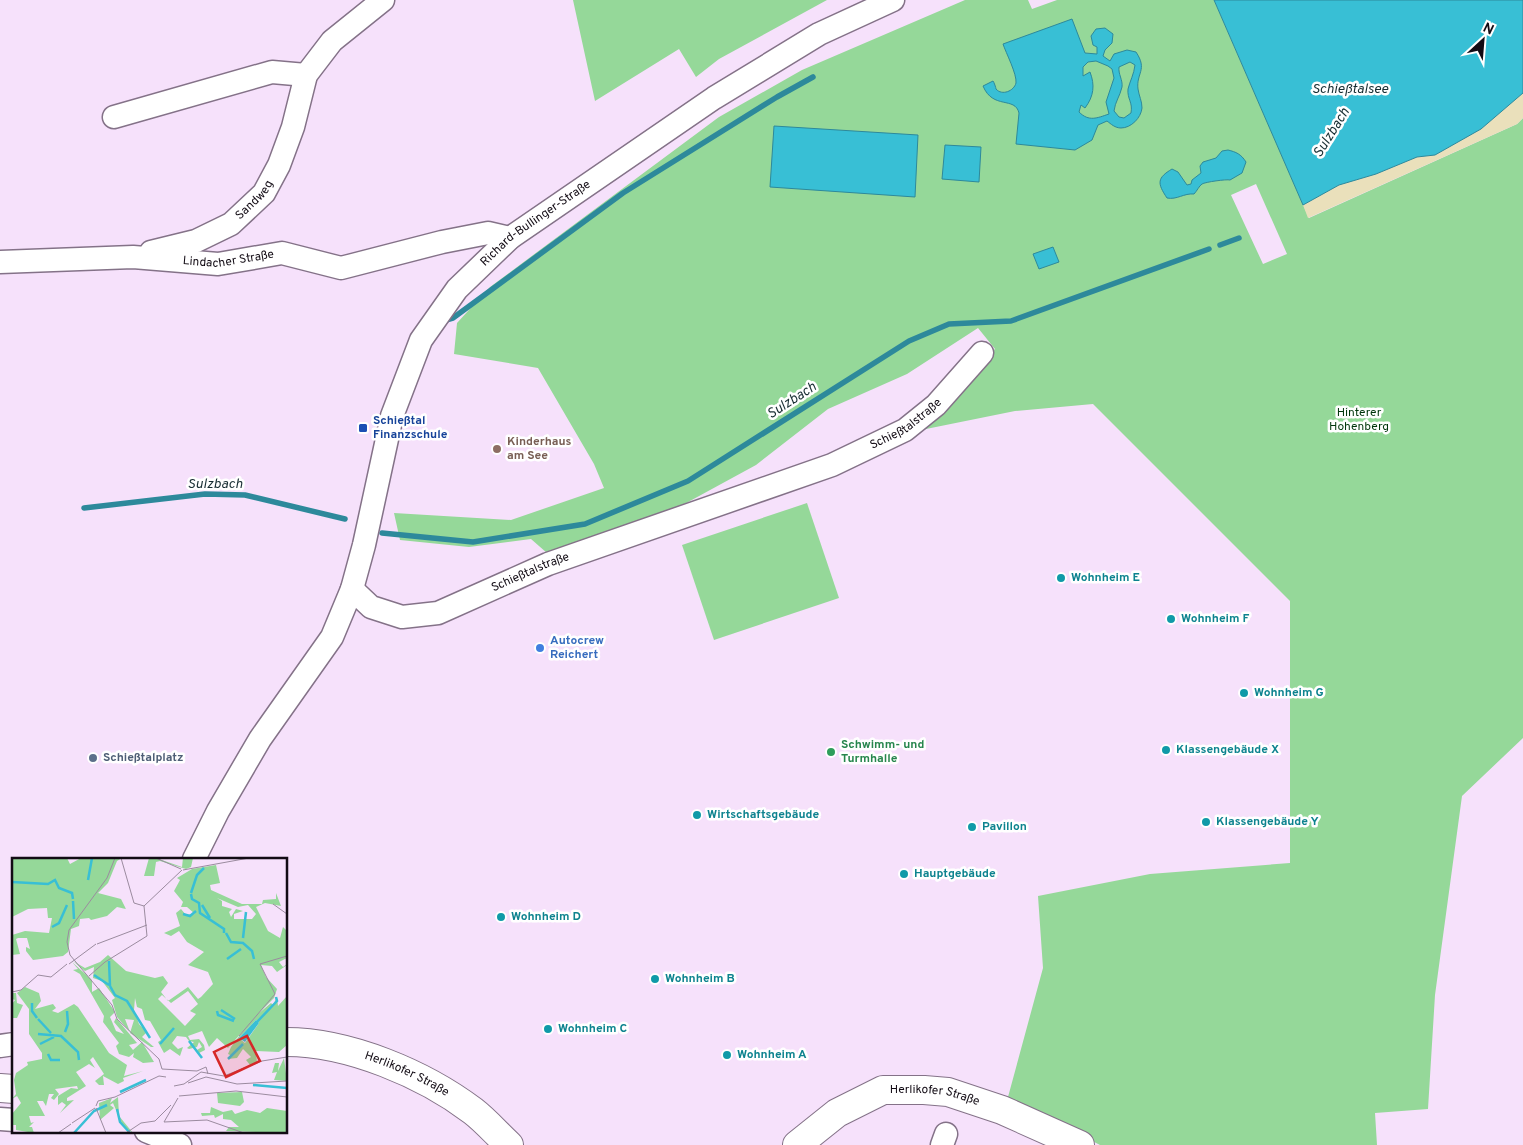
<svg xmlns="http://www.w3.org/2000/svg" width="1523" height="1145" font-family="Overpass,sans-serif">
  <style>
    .green { fill: #95d899; fill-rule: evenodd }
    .sand { fill: #eae0bb }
    .water { fill: #38bfd5; stroke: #2d899b; fill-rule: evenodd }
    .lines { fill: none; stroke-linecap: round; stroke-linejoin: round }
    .stream { stroke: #2d899b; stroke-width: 5.5 }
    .minor-casing { stroke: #847288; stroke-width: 25 }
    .major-casing { stroke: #847288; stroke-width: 30 }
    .minor { stroke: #fff; stroke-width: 22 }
    .major { stroke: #fff; stroke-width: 28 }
    .transit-dot { fill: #1a4fb4; stroke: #fff; stroke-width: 2 }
    .education-dot { fill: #8d6e63; stroke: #fff; stroke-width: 2 }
    .culture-dot { fill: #0f9aa8; stroke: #fff; stroke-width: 2 }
    .shop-dot { fill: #3f7fe0; stroke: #fff; stroke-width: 2 }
    .leisure-dot { fill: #2e9e5b; stroke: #fff; stroke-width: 2 }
    .service-dot { fill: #5c6f8a; stroke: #fff; stroke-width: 2 }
    .labels { text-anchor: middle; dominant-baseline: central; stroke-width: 5; stroke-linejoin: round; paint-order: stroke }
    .street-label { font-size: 12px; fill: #120b14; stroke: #fff }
    .park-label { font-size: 12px; fill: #01360c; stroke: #fff }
    .transit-label { font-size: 12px; font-weight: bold; fill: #164399; stroke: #fff; text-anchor: start }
    .education-label { font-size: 12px; font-weight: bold; fill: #785e54; stroke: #fff; text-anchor: start }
    .culture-label { font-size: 12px; font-weight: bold; fill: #0d838f; stroke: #fff; text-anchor: start }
    .shop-label { font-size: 12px; font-weight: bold; fill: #366cbe; stroke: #fff; text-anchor: start }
    .leisure-label { font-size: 12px; font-weight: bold; fill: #27864d; stroke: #fff; text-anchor: start }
    .service-label { font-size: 12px; font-weight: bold; fill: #4e5e75; stroke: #fff; text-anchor: start }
    .water-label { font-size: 14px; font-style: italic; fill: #172d32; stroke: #fff }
    .inset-river { fill: none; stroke: #38bfd5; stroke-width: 2.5 }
    .inset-road { fill: none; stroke: #9b8b9f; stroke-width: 1 }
    .view { fill: #d62828; fill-opacity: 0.15; stroke: #d62828; stroke-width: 2.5 }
    .inset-edge { fill: none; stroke: #120b14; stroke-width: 2.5 }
  </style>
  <rect width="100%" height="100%" fill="#f6e1fb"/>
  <g class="green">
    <path d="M573,0H827L719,59L696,77L679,49L595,101Z"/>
    <path d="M965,0H1028L1032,9L1057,0H1214L1309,218L1517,124L1523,118V738L1462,796L1435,995L1428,1109L1375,1113L1377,1145H1100L1008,1097L1043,968L1038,896L1150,874L1290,863V601L1093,404L1015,411L926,429L559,572L547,553L531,539L469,547L400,540L394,513L511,520L604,488L594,464L538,368L454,354L457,323L490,287L719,117L802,70ZM1256,184L1287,254L1263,264L1231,195ZM978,328L995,349L909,421L743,494L655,520L756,465L828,409L907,374Z"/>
    <path d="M807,503L839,598L714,640L682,545Z"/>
  </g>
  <path class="sand" d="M1523,93V118L1517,124L1308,218L1303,205L1339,185L1376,174L1417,157L1435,155L1481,129Z"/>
  <g class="water">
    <path d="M1214,0H1523V93L1481,129L1435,155L1417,157L1376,174L1339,185L1303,205Z"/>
    <path d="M1072,19L1085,53L1097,54V47L1093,45L1091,36L1096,29L1105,28L1113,34L1112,43L1105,50L1103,56L1110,61L1114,54L1127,50L1136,52C1148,70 1136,73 1138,89C1139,96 1142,101 1142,108C1141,118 1131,128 1121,128C1115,128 1111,124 1107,121L1098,125L1092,140L1075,150L1016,144L1019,113C1015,96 993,110 983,86L993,81C994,82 996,88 996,89C1002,96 1014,91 1016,83C1017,74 1006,53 1003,44ZM1096,61L1108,66L1112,69L1114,78L1106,102L1109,114C1097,118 1089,122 1079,112L1081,105L1085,108C1094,96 1095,85 1090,72L1083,76V67L1088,62ZM1130,62L1135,65C1134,74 1130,81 1128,89C1127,99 1133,102 1131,113L1124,118L1119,117L1114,111C1115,102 1120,96 1122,87C1123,80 1118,74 1119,67Z"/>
    <path d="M774,126L918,135L915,197L770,187Z"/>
    <path d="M945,145L981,147L979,182L942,179Z"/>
    <path d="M1228,150C1236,152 1241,154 1246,162L1242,173L1230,180C1227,179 1205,182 1202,184C1199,186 1197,191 1194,194C1184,193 1177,200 1167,198C1157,183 1157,178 1172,169L1178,172L1187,185L1191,184L1192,180L1201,173L1200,166L1203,162L1216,158L1222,151Z"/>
    <path d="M1053,247L1059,262L1039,269L1033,254Z"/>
  </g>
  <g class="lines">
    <g class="stream">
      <path d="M1220,245L1239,238"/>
      <path d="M446,320L453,318L623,193L777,97L813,77"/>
      <path d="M84,508L205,494L245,495L345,519"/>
      <path d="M382,533L473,542L585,524L688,481L909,341L949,324L1011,321L1209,249"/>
    </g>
    <defs>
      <g id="minor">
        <path d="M114,117L272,72L306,75"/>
        <path id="s1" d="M151,252L196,241L231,224L264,193L279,165L293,127L306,75L332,41L383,0"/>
        <path id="s2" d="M0,262L133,257L218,264L282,253L341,268L442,242L488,233L510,238"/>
        <path id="s3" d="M352,589L371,607L402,617L438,613L548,564L832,465L905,430L936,405L982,353"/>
        <path id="s4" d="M194,859L218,811L260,739L332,637L352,589L364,545L392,416L421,340L457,289L510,238L714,98L819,34L893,0"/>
        <path d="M0,1046L14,1044"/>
        <path d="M0,1119L14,1120"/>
        <path d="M146,1131L180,1145"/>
        <path d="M942,1145L946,1134"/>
      </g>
      <g id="major">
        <path id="s5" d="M286,1042C349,1042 424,1074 473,1111C486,1121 497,1134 509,1145"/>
        <path d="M0,1088L14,1089"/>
        <path id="s6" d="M797,1145L837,1113L883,1090H924L948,1092L1002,1110L1080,1145"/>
      </g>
    </defs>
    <use href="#minor" class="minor-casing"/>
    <use href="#major" class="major-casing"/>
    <use href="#minor" class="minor"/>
    <use href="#major" class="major"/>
  </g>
  <rect class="transit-dot" x="358" y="423" width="10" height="10" rx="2.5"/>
  <circle class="education-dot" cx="497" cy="449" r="5"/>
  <g class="culture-dot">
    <circle cx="1061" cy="578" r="5"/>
    <circle cx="1171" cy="619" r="5"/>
    <circle cx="1244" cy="693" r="5"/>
    <circle cx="1166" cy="750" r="5"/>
    <circle cx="697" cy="815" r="5"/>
    <circle cx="1206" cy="822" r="5"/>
    <circle cx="972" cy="827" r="5"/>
    <circle cx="904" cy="874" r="5"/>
    <circle cx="501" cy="917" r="5"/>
    <circle cx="655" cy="979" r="5"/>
    <circle cx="548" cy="1029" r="5"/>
    <circle cx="727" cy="1055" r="5"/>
  </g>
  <circle class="shop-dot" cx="540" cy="648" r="5"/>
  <circle class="leisure-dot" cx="831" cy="752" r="5"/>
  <circle class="service-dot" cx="93" cy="758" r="5"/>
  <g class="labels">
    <g class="street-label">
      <text stroke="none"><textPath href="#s1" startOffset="119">Sandweg</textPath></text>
      <text stroke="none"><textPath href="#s4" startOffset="738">Richard-Bullinger-Straße</textPath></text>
      <text stroke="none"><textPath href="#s2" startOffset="229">Lindacher Straße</textPath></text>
      <text stroke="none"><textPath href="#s3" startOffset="601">Schießtalstraße</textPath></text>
      <text stroke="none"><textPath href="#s3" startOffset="196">Schießtalstraße</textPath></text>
      <text stroke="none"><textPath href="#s5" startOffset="126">Herlikofer Straße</textPath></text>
      <text stroke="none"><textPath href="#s6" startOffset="155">Herlikofer Straße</textPath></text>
    </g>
    <g class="park-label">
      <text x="1359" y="413">Hinterer<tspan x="1359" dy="14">Hohenberg</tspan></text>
    </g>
    <g class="transit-label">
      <text x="373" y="421">Schießtal<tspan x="373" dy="14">Finanzschule</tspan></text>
    </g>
    <g class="education-label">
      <text x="507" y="442">Kinderhaus<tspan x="507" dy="14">am See</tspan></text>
    </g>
    <g class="culture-label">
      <text x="1071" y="578">Wohnheim E</text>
      <text x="1181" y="619">Wohnheim F</text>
      <text x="1254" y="693">Wohnheim G</text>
      <text x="1176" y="750">Klassengebäude X</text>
      <text x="707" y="815">Wirtschaftsgebäude</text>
      <text x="1216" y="822">Klassengebäude Y</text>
      <text x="982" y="827">Pavillon</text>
      <text x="914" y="874">Hauptgebäude</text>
      <text x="511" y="917">Wohnheim D</text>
      <text x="665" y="979">Wohnheim B</text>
      <text x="558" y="1029">Wohnheim C</text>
      <text x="737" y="1055">Wohnheim A</text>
    </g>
    <g class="shop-label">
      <text x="550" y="641">Autocrew<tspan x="550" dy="14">Reichert</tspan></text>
    </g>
    <g class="leisure-label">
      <text x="841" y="745">Schwimm- und<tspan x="841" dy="14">Turmhalle</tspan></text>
    </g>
    <g class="service-label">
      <text x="103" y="758">Schießtalplatz</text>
    </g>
    <g class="water-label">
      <text x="1350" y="89">Schießtalsee</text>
      <text transform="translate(1332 133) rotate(-58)">Sulzbach</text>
      <text transform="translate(792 401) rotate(-33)">Sulzbach</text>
      <text x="215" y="484">Sulzbach</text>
    </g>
  </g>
  <g transform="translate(12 858)">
    <rect width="275" height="275" fill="#f6e1fb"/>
    <path d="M0,0H55L58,6L69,0H110L105,3L96,25L86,35L109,41L114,51L105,49L95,58L79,62L77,60L68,61L67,68L59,71L56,94L51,98L21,102L14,93V89L18,91L15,80H6L4,81L8,96L0,97V77L13,73L37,75L40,60H36L35,50L16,51L0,59ZM137,0H144L170,9L171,0H181L179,9L174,11L148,3L144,4L142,18H132ZM204,7L208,25L198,27L199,32L230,46H250L251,42L264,41V35L269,48L253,45L244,49L256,73L268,80L271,69L275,73V100L267,104L271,109L275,106L274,102L275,107L265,114L260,108L249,107L254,119L265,131L262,140L246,156L259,145L261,147L265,139L266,148L275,138V187L267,194L244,193L245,205L238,207L234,202L239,199L231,191L225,200L216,201L220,198L216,196L219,189L231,173L216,190L205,180L197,189L190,173L176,178L178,182L187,181L192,187L193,192L187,195L185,192L190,189L187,184L185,189L177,191L175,190L182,184L177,183L174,179L165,178L160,185L166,191L171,189L168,198L158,191L152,195L146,184L149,182L138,163L133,162L130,151L125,149L123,140L122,152L127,166L137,177L134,175L130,179L142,189H139L118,175L122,162L113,161L118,174L105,159L100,142L103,140L90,123L81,120L82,109L73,113L61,103L73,110L88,104L96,97L114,113L143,120L151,118L156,125L149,134L156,143L176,129L186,141L189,139L201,126L196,114L176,107L192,94L175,84L167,73L159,78L152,75L168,68L164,55L169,51L174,57L183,56L175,49H169L171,44L162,33L168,22L165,20L180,11ZM205,40L226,49L236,47L244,56L240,61H222V56L231,53L224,51L219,59L217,54L220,51L210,48V43ZM176,133L186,146L178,153L184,156L173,168L146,141L150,137L159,145ZM244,162L247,165L233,185L227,180ZM60,104L80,122V134L87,130L103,154L98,159L104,173L112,176L102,164L104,160L125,185L117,187L121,192L130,184L142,204L131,205L121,199L122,195L117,199L107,196L104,188L107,185L91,164L92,158L68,116L61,112L66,111ZM13,129L27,135L29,143L23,151L41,146L44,150L40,153L46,155L62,146L66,149L97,195L115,207L112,218L131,213L111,220L112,223L106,226L91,218L92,227H87L83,223L92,216L81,199L78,202L83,210L77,206L64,214L74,228L55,240V243L62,242L48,255L54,247L50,244L46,247V238L59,230L66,231L65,228L43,231L47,236L42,242L39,240L42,236H37L34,248L31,243H25L33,258H17L19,265L22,264L17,269H20L22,275L4,272V267H0V256L9,245L5,238L0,241L4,236L2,222L4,215L16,207L15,204L30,201V195L17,176V151L5,135ZM0,135H4L5,145L11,147L5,160H0V146L3,142L0,141ZM272,200L275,223L262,222L265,214L260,215L263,205H267L266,213ZM230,234L232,244L228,248L206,245L205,235ZM106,239L107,258L121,275L111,268L101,245L98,247L102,250L88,262L87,245L100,240L98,245ZM199,249L211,254L220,252L223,256L235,252L248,255L255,250L275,253V275L214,273L217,269H227L219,262L211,261V256L203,260L202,257L190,258L189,255H198Z" fill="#95d899" fill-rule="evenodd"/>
    <path d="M244,162L247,165L233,184L227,180Z" fill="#38bfd5"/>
    <path class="inset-river" d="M76,22L80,0M0,24L36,26L43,22L47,30L60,35L61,41M179,35L185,17L192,10M179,36L180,41L187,45L188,55L212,71V75M61,43L62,61M190,47L198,60M171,56L178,58L184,53M40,69L47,65L55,47M214,75L219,84L231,85L240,93L242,101M231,80L234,54M215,101L229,91M97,103L98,128M82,117L97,127M98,128L103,137L115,143L138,180M20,145V153L25,160M209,152L223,161M205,153L206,157L222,163M26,161L39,175M244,165L265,143L264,139M53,174L56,166L55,153M26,176L49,178L66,194L67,202M177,183L190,200M28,186L42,179M148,186L162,170M36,196L39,202H48M216,201L231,186M241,227L275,230M108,234L134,222M105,251L108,264L118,275M62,275L82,253L95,247"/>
    <path class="inset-road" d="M103,0L95,20L57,72L55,84L58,97L100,147L105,161L147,201L150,211L185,213L194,209L196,216M109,0L122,45L132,48M144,0L169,11M171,12L237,0M261,46L275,56M132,48L170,12M85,86L135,67M57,106L84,86M77,118L93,104L135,78L132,48M0,134L9,132L26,117L39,119L55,106M227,178L263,136L248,106L275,98M212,223L225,226L275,223M176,225L194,219L212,223M162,228L172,226L189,214L212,218L250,203L275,199M167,238L224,233L275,239M166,240L152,264L195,262L232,275M84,248L86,243L103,239L147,218L154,219M84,250L94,275M143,263L159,247M60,265L83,250M46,275L59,266M114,275L129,265L143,263"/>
    <path class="view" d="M235,178L248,203L214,219L202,194Z"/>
    <rect width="275" height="275" class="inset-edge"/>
  </g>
  <g transform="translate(1483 40) rotate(26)" stroke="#ffffff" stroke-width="4" paint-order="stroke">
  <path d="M0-4L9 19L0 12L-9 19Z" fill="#120b14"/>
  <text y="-8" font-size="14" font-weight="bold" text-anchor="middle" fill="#120b14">N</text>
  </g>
</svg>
